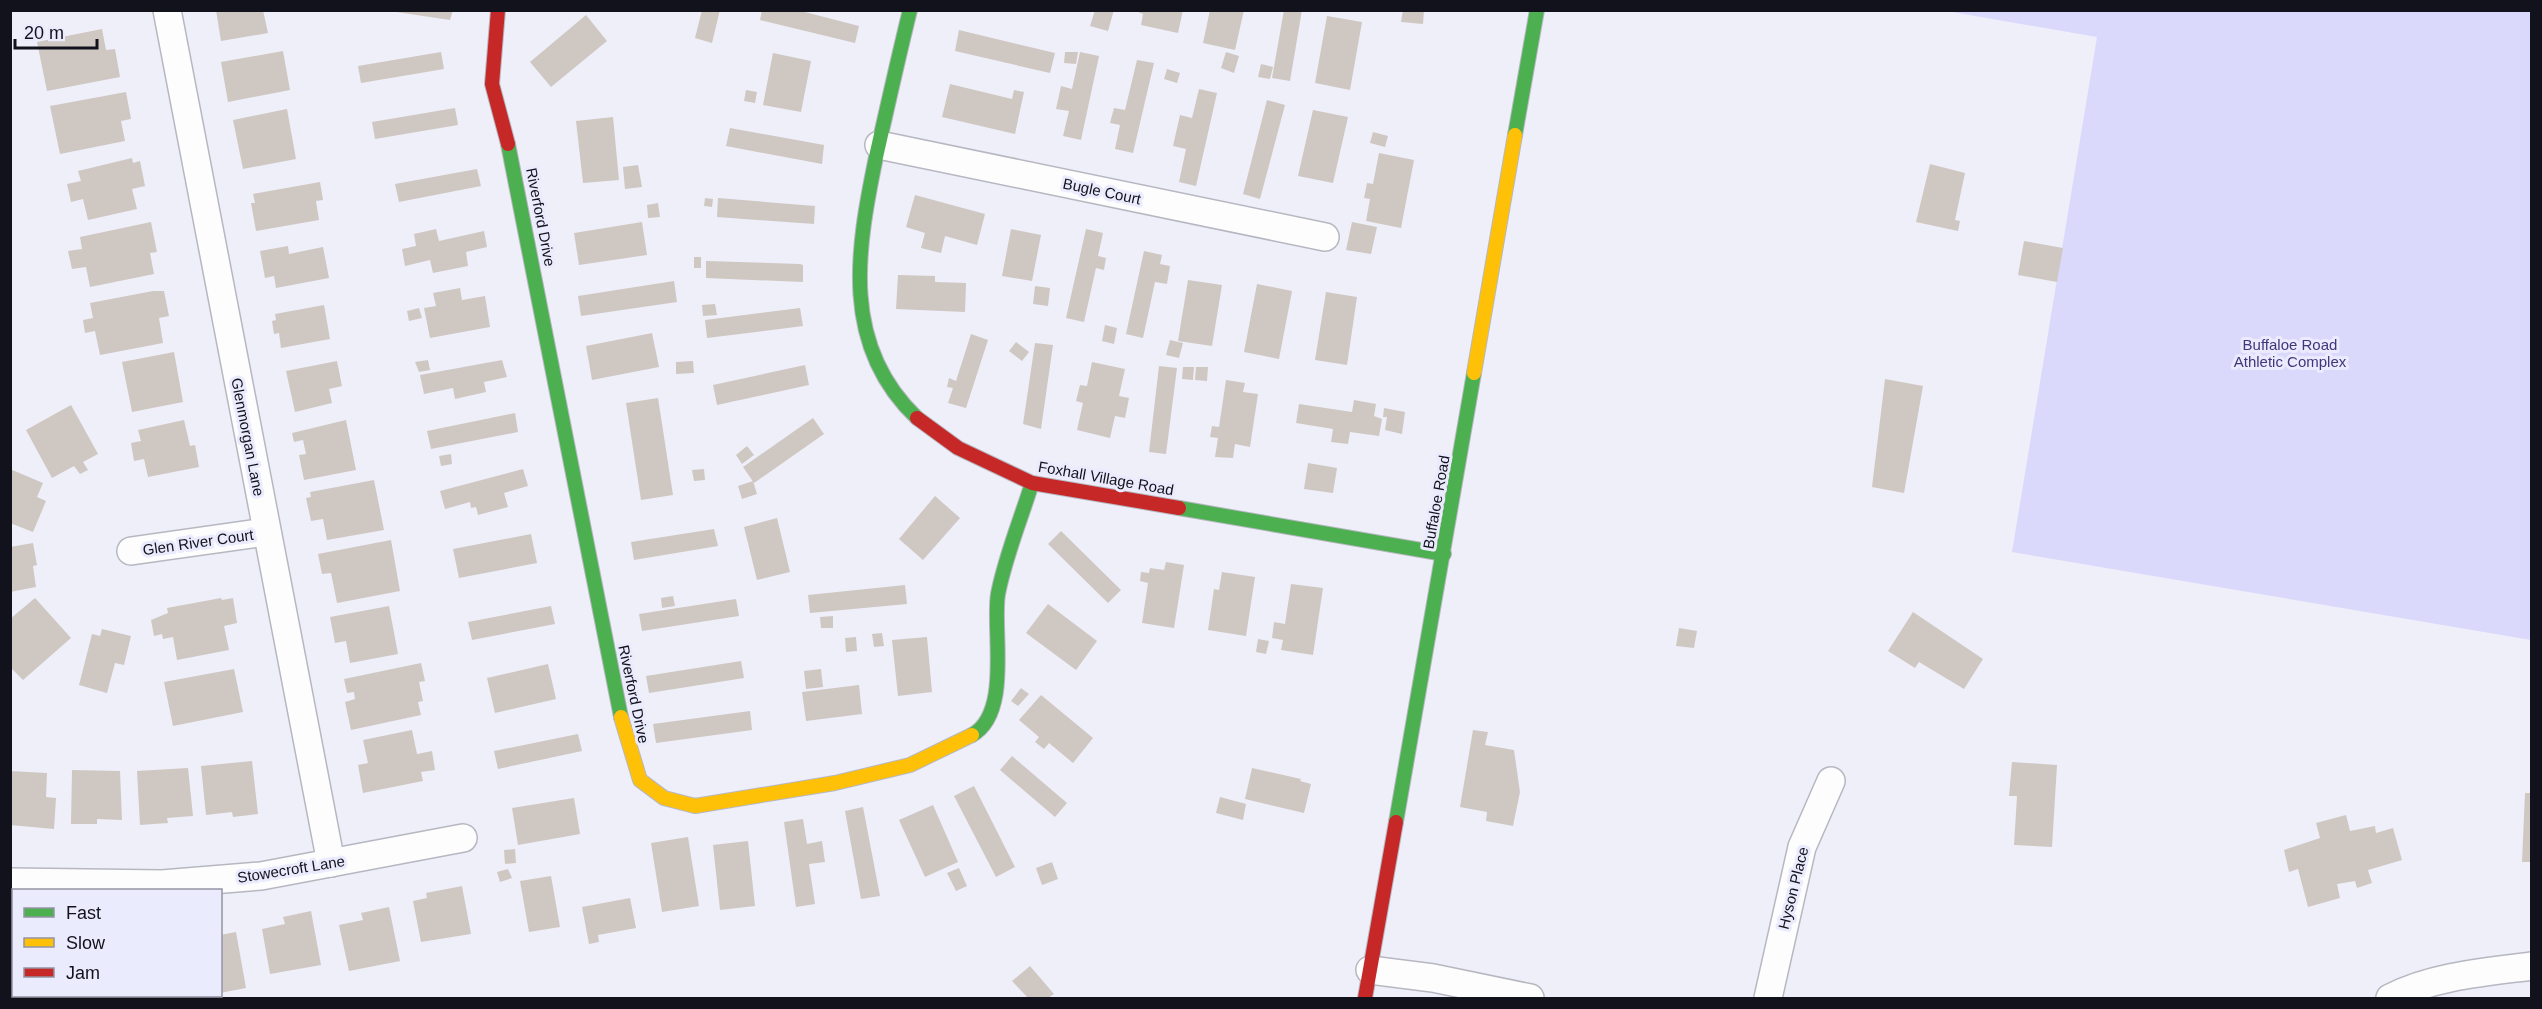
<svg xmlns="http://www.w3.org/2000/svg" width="2542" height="1009" font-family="Arial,sans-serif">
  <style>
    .green { fill: #dad9fb }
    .building { fill: #cfc7c2 }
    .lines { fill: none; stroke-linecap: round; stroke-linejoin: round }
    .street-casing { stroke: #b7b7c1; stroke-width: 30 }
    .fast-casing { stroke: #b7b7c1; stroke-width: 16 }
    .slow-casing { stroke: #b7b7c1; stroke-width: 16 }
    .jam-casing { stroke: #b7b7c1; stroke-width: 16 }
    .street { stroke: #fdfdfe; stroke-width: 27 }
    .fast { stroke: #4caf50; stroke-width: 14 }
    .slow { stroke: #ffc107; stroke-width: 14 }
    .jam { stroke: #c62828; stroke-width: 14 }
    .labels { text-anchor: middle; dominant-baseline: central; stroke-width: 6; stroke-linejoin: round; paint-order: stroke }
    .street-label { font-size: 15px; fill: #12121c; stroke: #ebebfe }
    .park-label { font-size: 15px; fill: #40367c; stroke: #ebebfe }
  </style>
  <rect width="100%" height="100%" fill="#efeffa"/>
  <path class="green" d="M1946,11H2531V640L2012,552L2097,37Z"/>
  <g class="building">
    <path d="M216,10H263L268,33L221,41Z"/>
    <path d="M383,10H453L450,20Z"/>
    <path d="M702,10H720L712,43L695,38Z"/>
    <path d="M762,10H797L859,26L855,43L760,20Z"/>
    <path d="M1095,10H1114L1108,31L1090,26Z"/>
    <path d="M1133,10H1183L1178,33L1141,25L1143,14Z"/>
    <path d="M1210,10H1244L1235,50L1203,43Z"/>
    <path d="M1284,10H1302L1290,81L1272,78Z"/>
    <path d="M1403,10H1424L1423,24L1401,22Z"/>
    <path d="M586,15L607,41L551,87L530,62Z"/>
    <path d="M1327,16L1362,22L1350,90L1315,83Z"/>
    <path d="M102,29L106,50L115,49L120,77L47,91L37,42Z"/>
    <path d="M959,30L1055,53L1050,73L955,51Z"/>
    <path d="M283,51L290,90L228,102L221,62Z"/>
    <path d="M441,52L444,69L361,83L358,66Z"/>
    <path d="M1065,52H1078L1076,64L1064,63Z"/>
    <path d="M1080,52L1099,56L1081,140L1063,136L1069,111L1056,109L1061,86L1072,89Z"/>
    <path d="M1226,52L1239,56L1234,73L1221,68Z"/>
    <path d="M773,53L811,61L801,112L763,105Z"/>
    <path d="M1137,60L1154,63L1133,153L1115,149L1120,125L1110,123L1114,108L1125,110Z"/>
    <path d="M1261,64L1273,67L1270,79L1258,77Z"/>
    <path d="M1167,69L1180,73L1177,83L1164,79Z"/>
    <path d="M950,84L1012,99L1014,90L1024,92L1015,134L942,117Z"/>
    <path d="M1199,89L1217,93L1196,186L1179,182L1186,149L1173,146L1180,115L1192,118Z"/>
    <path d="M746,90L757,92L755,103L744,101Z"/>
    <path d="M126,92L131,119L121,121L125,141L60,154L50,106Z"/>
    <path d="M1267,100L1285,105L1260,199L1243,194Z"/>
    <path d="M455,108L458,125L375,139L372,122Z"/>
    <path d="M287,109L296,159L243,169L233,120Z"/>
    <path d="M1313,110L1348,117L1333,183L1298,176Z"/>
    <path d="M613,117L619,180L583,183L576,121Z"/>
    <path d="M730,128L824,145L822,164L726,146Z"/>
    <path d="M1373,132L1388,136L1385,147L1370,143Z"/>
    <path d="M1379,153L1414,160L1401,228L1366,221L1370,199L1364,198L1367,183L1373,184Z"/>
    <path d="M132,158L133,163L140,161L145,186L132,189L137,209L88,220L83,199L71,202L67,184L81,181L78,171Z"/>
    <path d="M1930,164L1965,173L1955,220L1960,221L1958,231L1916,222Z"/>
    <path d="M638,165L642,187L625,189L623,167Z"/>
    <path d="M477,169L481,186L399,202L395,184Z"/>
    <path d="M320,182L323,200L316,201L319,220L256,231L251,203H255L253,194Z"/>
    <path d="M915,195L985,214L977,245L945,236L941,253L921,248L925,233L906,227Z"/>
    <path d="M705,198L713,199L712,207L704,206Z"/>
    <path d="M718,198L815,206L814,224L717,217Z"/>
    <path d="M658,203L660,217L648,218L647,205Z"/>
    <path d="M151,222L157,252L150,253L154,274L90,287L86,267L72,269L68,251L82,249L80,237Z"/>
    <path d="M642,222L647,255L579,265L574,233Z"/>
    <path d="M1352,222L1377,227L1371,254L1346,250Z"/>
    <path d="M436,229L439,241L484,231L487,247L466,252L468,266L433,273L430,260L405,266L402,249L416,246L414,234Z"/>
    <path d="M1011,229L1041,235L1032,281L1002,276Z"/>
    <path d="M1086,229L1103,233L1098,256L1106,258L1104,270L1096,268L1084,322L1066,318Z"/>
    <path d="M2024,241L2063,248L2057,282L2018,275Z"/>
    <path d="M288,246L289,254L323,247L329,278L276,288L274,276L265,278L260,251Z"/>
    <path d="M1144,251L1162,255L1160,264L1170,266L1167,284L1155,282L1143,338L1126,334Z"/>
    <rect x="694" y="257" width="7" height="11"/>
    <path d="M706,261L800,264L803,265V282L706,278Z"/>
    <path d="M898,275L935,276V282L966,283L965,312L896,309Z"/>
    <path d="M1188,280L1222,285L1212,346L1178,341Z"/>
    <path d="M674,281L677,302L581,316L578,296Z"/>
    <path d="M1257,284L1292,291L1279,359L1244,352Z"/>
    <path d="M1035,286L1050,288L1048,306L1033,304Z"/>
    <path d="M460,288L462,300L485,296L490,327L430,338L424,308L436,306L433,293Z"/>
    <path d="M153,291H164L169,316L159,318L163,343L100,355L95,331L85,333L83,320L93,318L90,303Z"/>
    <path d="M1326,292L1357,297L1347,365L1315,360Z"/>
    <path d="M715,304L717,315L703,316L702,305Z"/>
    <path d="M324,305L330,339L281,348L279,333L274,334L272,321L276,320L275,314Z"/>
    <path d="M419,308L422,318L409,321L407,311Z"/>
    <path d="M800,308L803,326L707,338L705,320Z"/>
    <path d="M1105,325L1117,328L1114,344L1102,341Z"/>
    <path d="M652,333L659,367L592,380L586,346Z"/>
    <path d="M971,334L988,340L966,408L948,403L953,388L947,387L949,378L956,381Z"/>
    <path d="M1170,340L1183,343L1179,358L1166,355Z"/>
    <path d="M1016,342L1029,352L1022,361L1009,351Z"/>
    <path d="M1035,343L1053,345L1041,429L1023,424Z"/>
    <path d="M174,352L183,402L132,412L122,362Z"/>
    <path d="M428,360L430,370L419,372L415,362Z"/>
    <path d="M502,360L507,377L484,382L486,392L455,399L453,388L424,394L420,375Z"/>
    <path d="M337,361L342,386L329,389L332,403L295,412L286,371Z"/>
    <path d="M693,361L694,373L676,374V362Z"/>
    <path d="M1092,362L1125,369L1119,396L1129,398L1125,418L1115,416L1110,438L1077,430L1083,403L1076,401L1080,385L1087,386Z"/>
    <path d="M805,365L809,385L717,405L713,385Z"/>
    <path d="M1159,366L1177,368L1166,454L1149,452Z"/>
    <path d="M1183,367H1194L1193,380L1182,379Z"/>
    <path d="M1196,367H1208L1207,381L1195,380Z"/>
    <path d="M1885,379L1923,386L1904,493L1872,487Z"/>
    <path d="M1226,380L1245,383L1243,392L1258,394L1250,447L1235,444L1233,458L1215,457L1218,438L1210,437L1212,426L1219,427Z"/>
    <path d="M658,398L673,495L641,500L626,403Z"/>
    <path d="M1354,400L1376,404L1374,416L1382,419L1379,436L1350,432L1348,444L1331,442L1333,429L1296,423L1299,404L1352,412Z"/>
    <path d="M71,405L98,454L83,462L88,470L80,474L74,466L52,478L26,430Z"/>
    <path d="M1384,408L1405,412L1402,434L1385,430L1387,417H1383Z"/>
    <path d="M515,413L518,432L431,449L427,431Z"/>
    <path d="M813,418L824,434L754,483L743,467Z"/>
    <path d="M184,420L190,446L195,445L199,467L148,477L144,459L134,461L131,443L141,441L138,430Z"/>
    <path d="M346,420L356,470L304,480L299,455L306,454L303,440L294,442L292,433Z"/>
    <path d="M747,446L754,455L742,464L736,455Z"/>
    <path d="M451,454L452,464L441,466L439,456Z"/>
    <path d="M1308,463L1337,468L1333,493L1304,489Z"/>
    <path d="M10,469L43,483L37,497L46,501L33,532L10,523Z"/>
    <path d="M523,469L528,486L504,493L508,507L478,515L476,507L471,508L470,502L445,509L440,491Z"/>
    <path d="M704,469L705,480L694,481L692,470Z"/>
    <path d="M374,480L384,530L327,540L323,519L311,521L306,498L311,497L310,492Z"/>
    <path d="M753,481L757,494L742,499L738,486Z"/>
    <path d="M935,496L960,518L923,560L899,539Z"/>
    <path d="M777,518L790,572L757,580L744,527Z"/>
    <path d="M714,529L718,546L634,560L631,542Z"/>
    <path d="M1061,531L1121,590L1108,603L1048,544Z"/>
    <path d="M531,534L537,563L459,578L453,549Z"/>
    <path d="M391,540L400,591L337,603L331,573L322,574L318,554Z"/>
    <path d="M33,543L37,565L33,566L36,587L10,592V547Z"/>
    <path d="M1166,562L1184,565L1174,628L1142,623L1148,583L1140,581L1141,572L1149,573L1150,568L1164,570Z"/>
    <path d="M1222,572L1255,577L1246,636L1208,630L1214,589L1219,590Z"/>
    <path d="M1291,584L1323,588L1313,655L1281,650L1283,640L1272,638L1274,622L1285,624Z"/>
    <path d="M905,585L907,604L810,613L808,595Z"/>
    <path d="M673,596L675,606L662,608L661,598Z"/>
    <path d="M35,598L71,638L23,680L10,667V619Z"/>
    <path d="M221,598L222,600L233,598L237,623L224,626L229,650L177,660L173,637L163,639L162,634L154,636L151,620L168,613L167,608Z"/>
    <path d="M736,599L739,616L642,631L639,614Z"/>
    <path d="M1048,604L1097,641L1076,670L1026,633Z"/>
    <path d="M389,606L398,654L350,663L346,641L335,643L330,617Z"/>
    <path d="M551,606L555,624L472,640L468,622Z"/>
    <path d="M1913,612L1983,659L1964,689L1919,662L1915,668L1888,651Z"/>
    <path d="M833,616V628H821L820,617Z"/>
    <path d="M1679,628L1697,631L1694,648L1676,646Z"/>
    <path d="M102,629L131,636L124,665L115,663L107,693L79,685L92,634L100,636Z"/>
    <path d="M882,633L884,646L874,647L872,634Z"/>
    <path d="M856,637L857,651L846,652L845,638Z"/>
    <path d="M927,637L932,692L898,696L892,640Z"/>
    <path d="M1258,639L1269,641L1266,654L1256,652Z"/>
    <path d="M741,661L744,678L649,693L646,676Z"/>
    <path d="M421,663L425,681L419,682L423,701L418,702L421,715L351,730L345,702L355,699L354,692L347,693L344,679Z"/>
    <path d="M548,664L556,699L495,713L487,678Z"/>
    <path d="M234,669L243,712L173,726L164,682Z"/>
    <path d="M821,669L823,687L806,689L804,671Z"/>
    <path d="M859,685L862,714L806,721L802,692Z"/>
    <path d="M1021,688L1029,694L1018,706L1011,701Z"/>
    <path d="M1041,695L1093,738L1073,763L1049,743L1044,749L1035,742L1039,737L1019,720Z"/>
    <path d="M750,711L752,730L656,743L653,724Z"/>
    <path d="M412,730L417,754L432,751L435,770L421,772L423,781L363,793L358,765L368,763L363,740Z"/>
    <path d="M1473,730L1488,732L1485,745L1514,750L1520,792L1513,826L1486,821L1487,812L1460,807Z"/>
    <path d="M578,734L582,751L498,769L494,751Z"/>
    <path d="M1012,756L1067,803L1055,817L1000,770Z"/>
    <path d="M252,761L258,814L233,817L232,812L206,815L201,766Z"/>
    <path d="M2012,762L2057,765L2052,847L2014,845L2017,796H2009Z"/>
    <path d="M188,768L193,816L167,818L168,823L140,825L137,771Z"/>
    <path d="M1252,768L1301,779L1300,781L1311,784L1304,813L1245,799Z"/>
    <path d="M72,770L120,771L122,820L97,819V824H71Z"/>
    <path d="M10,771L47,773L46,797L56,798L54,829L10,825Z"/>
    <path d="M974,786L1015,867L996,877L954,796Z"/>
    <path d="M2525,793H2532V862H2522Z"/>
    <path d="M1220,797L1246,804L1243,820L1216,813Z"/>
    <path d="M574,798L580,834L518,845L512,808Z"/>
    <path d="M933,805L958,862L925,877L899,820Z"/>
    <path d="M863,807L880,896L861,899L845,811Z"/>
    <path d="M2346,815L2350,831L2375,826L2376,833L2393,828L2402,860L2368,870L2372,883L2357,888L2355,881L2337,884L2340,898L2308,907L2298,869L2289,872L2284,850L2320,838L2316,823Z"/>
    <path d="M803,819L807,844L822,841L825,862L809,864L815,904L796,907L784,822Z"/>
    <path d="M688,837L699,906L662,912L651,843Z"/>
    <path d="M748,841L755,906L720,910L713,845Z"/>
    <path d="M515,849L516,863L505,864L504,850Z"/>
    <path d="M1052,862L1058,879L1042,885L1036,868Z"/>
    <path d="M959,868L967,886L956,891L947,873Z"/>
    <path d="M508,869L512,878L500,882L497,872Z"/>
    <path d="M551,876L560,927L529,932L520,881Z"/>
    <path d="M462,886L471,934L421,942L413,901L427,898L426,893Z"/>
    <path d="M630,898L636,928L598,935L599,942L589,944L582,907Z"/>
    <path d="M389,907L400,961L349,971L339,925L363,920L361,913Z"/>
    <path d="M311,911L321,965L270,974L262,929L285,924L283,917Z"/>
    <path d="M236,932L246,988L220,993V935Z"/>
    <path d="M1030,966L1054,994L1048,998H1028L1012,981Z"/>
    <path d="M44,996H95V998H45Z"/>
  </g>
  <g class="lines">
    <defs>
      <g id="street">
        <path d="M167,10L331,863"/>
        <path d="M879,145L1325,237"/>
        <path d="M131,551L266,532"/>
        <path d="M10,882L162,884L261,876L463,838"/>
        <path d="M1370,970L1433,978L1530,998"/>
        <path d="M1768,998L1802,847L1831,781"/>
        <path d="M2390,998C2433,976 2485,972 2532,966"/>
      </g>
      <g id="fast">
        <path d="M910,10C898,59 887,108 876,157C857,249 840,345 917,418"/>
        <path d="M1515,135L1537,10"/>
        <path d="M508,144L621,717"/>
        <path d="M1179,508L1444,554"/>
        <path d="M972,735C1012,713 992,629 998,594C1005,557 1021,519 1032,483"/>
        <path d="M1396,822L1474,373"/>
      </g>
      <g id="slow">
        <path d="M1474,373L1515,135"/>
        <path d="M621,717L640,780L664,798L695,806L835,783L910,765L972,735"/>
      </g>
      <g id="jam">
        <path d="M498,10L492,84L508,144"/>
        <path d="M917,418L958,448L1032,483L1179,508"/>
        <path d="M1365,998L1396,822"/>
      </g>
    </defs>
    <use href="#street" class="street-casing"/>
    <use href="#fast" class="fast-casing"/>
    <use href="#slow" class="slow-casing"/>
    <use href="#jam" class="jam-casing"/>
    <use href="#street" class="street"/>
    <use href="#fast" class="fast"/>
    <use href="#slow" class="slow"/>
    <use href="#jam" class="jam"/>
  </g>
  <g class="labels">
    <g class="street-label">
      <text transform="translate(1102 191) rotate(12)">Bugle Court</text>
      <text transform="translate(541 217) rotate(79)">Riverford Drive</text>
      <text transform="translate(248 437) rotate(79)">Glenmorgan Lane</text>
      <text transform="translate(1106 478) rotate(10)">Foxhall Village Road</text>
      <text transform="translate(1436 502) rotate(-80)">Buffaloe Road</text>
      <text transform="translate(198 542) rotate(-8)">Glen River Court</text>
      <text transform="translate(634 694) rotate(78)">Riverford Drive</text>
      <text transform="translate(291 869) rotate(-9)">Stowecroft Lane</text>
      <text transform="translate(1793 888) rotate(-76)">Hyson Place</text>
    </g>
    <g class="park-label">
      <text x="2290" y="344">Buffaloe Road<tspan x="2290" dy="17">Athletic Complex</tspan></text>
    </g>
  </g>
  <rect width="2542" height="1009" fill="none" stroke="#12121c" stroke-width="24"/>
  <rect x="12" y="889" width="210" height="108" fill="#ebebfe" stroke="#9494a4" stroke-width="1.5"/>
  <rect x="24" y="908" width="30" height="9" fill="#4caf50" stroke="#9494a4" stroke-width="1.5"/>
  <text x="66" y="919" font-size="18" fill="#12121c">Fast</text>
  <rect x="24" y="938" width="30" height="9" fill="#ffc107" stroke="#9494a4" stroke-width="1.5"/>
  <text x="66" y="949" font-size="18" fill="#12121c">Slow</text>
  <rect x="24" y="968" width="30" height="9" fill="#c62828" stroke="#9494a4" stroke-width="1.5"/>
  <text x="66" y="979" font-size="18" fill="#12121c">Jam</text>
  <path d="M15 39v9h82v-9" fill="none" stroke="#12121c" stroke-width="3"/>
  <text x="24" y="39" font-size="18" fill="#12121c" stroke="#ebebfe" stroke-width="4.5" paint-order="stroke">20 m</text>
</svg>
